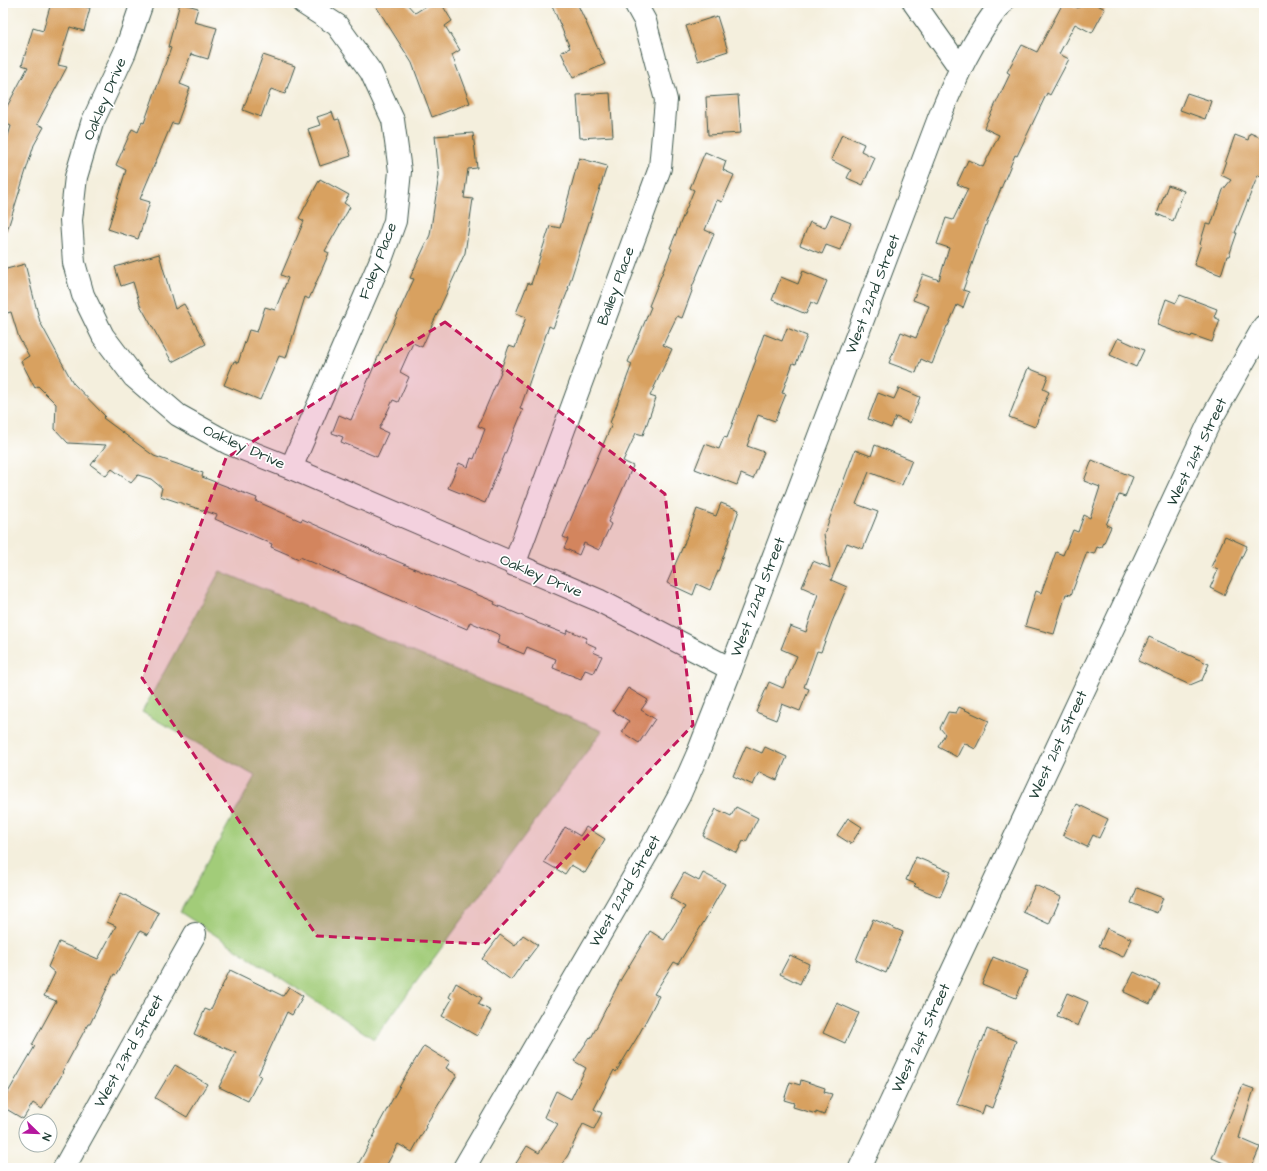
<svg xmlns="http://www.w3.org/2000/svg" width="1267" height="1171" font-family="'Architects Daughter',sans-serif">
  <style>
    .green { fill: #a2cc79; stroke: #608456 }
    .building { fill: #d8a160 }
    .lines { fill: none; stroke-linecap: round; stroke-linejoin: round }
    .minor-casing { stroke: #3f584d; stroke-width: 24 }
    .minor { stroke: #fff; stroke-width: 22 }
    .marked { fill: #c2185b; fill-opacity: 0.2; stroke: #c2185b; stroke-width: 3; stroke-dasharray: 8 5; stroke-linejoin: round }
    .labels { text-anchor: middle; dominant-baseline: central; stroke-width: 3.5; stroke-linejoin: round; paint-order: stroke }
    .street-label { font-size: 15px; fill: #1f3d34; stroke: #fff }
  </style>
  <rect width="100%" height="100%" fill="#fff"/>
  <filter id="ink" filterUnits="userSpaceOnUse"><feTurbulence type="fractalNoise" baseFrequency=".025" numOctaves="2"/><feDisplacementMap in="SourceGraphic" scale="8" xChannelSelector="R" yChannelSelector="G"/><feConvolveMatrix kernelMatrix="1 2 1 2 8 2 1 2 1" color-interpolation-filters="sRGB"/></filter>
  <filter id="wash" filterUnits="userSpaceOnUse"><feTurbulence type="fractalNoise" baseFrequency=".012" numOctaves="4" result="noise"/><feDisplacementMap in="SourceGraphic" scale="16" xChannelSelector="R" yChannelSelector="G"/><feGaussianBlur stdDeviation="0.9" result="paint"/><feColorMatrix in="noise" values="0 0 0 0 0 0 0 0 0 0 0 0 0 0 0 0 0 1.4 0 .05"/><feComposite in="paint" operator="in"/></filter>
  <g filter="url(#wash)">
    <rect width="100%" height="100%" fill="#f4efdd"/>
    <path class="green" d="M220,571L602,731L374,1039L180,912L255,776L142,712Z"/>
    <g id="blocks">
      <g class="building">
        <path d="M51,3H87L86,7L90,8L84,31L70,27L58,65L67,67L37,124L44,127L34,145L7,231L3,230V153L11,126L3,122V114L28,67L22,65L33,28L43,31Z"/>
        <path d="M180,3L198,8L194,22L217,28L208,59L191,54L180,84L190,88L177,124L172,123L140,199L150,202L138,239L108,229L126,170L116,165L132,129L138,132L142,122L144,123L171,48L168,47Z"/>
        <path d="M374,3H406L415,13L431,3H441L452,21L445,26L460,50L452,55L470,103L432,117L412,63Z"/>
        <path d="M551,3H577L605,64L573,78L561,52L570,48Z"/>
        <path d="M1063,3H1067L1078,8L1083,3H1094L1105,9L1092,33L1075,24L1059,54L1069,59L1050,95L1047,93L1017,156L1015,155L987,222L963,290L969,292L963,308L957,305L948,326H947L932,364L921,359L916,373L889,363L901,332L916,338L929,306L913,300L923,274L939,280L949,248L937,244L946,218L953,220L968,189L957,184L968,160L983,167L999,135L984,128L1010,74L1007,72L1022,45L1037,52Z"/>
        <path d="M717,16L728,51L698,61L686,26Z"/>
        <path d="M263,55L295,66L285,94L271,89L261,117L243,110Z"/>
        <path d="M610,93L613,136L580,138L577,95Z"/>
        <path d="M1187,93L1211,101L1205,119L1180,110Z"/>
        <path d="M738,95L741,133L708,135L706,97Z"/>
        <path d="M332,112L335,120L339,119L351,156L320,166L308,129L320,125L317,117Z"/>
        <path d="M473,133L477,168L468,169L464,198L473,199L465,253L422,347L413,343L400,372L409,377L398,402L393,400L379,429L388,433L377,457L341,442L343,437L332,433L339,415L351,420L378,357L414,279L410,278L430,235L439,175L435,136Z"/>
        <path d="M1250,133L1264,139V177L1258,175L1235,233H1237L1229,256H1227L1221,275L1194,265L1201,244H1200L1206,224L1211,225L1223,190L1231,180L1221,175L1235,135L1248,140Z"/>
        <path d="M842,134L864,144L861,151L875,158L863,185L847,178L851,170L831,160Z"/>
        <path d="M705,152L726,161L723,170L734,175L722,202L717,200L705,230L714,234L691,290L692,291L682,318L677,316L663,345L672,349L650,396L656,398L643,435L636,433L623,461L633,466L608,522L611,524L599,550L584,543L579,555L564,548L568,539L563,537L612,424L610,423L632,364L628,362L651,307L649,306L672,249L670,248L694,190L690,188Z"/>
        <path d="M579,158L607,166L568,288H569L553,328L549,326L520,409L523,410L485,503L448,488L459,463L468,467L471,458L474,459L485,429L478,426L501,372H500L509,346L515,348L526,317L516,313L528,283L531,284L550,226L560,228Z"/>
        <path d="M320,179L349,195L344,203L350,207L325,251L329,253L309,299L305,297L286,358L279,356L260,400L224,385L234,361L238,363L249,330L257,332L265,307L275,310L288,278L281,275L304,221L299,218Z"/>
        <path d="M1168,185L1184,191L1173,221L1157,214Z"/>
        <path d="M831,215L851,223L840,250L826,245L822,254L800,245L810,222L825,228Z"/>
        <path d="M159,254L175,309L184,304L206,344L172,362L140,305L133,282L121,286L115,267Z"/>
        <path d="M25,264L40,322L73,383L105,416L103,418L154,456L203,473L202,477L257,498L256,501L301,521L302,519L370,549V550L495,602L494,604L537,622V623L566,634L568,630L587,638L585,642L596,647L593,652L602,656L594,673L585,670L581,679L553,668L556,659L527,647L524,654L497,643L500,635L470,622L467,629L300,557L299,559L271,547L272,544L215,519L217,515L160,496L162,488L151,479L138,475L131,483L112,469L106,476L91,465L106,445L68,443L55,429L56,404L38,386L35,388L21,361L29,356L19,338L11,312L3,314V270Z"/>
        <path d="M803,271L827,281L817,305L811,302L806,314L772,300L781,277L798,284Z"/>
        <path d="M1180,295L1217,309L1214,317L1220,320L1212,342L1192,335L1191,337L1157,325L1166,299L1176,303Z"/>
        <path d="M787,328L807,336L796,364L793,363L782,393L786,394L775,421L758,415L747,446L764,452L753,479L741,474L737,485L695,469L705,444L719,449L724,437L727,438L756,360L755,359L764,334L782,341Z"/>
        <path d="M1118,338L1144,350L1136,367L1110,355Z"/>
        <path d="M1028,368L1048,376L1043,389L1049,392L1035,427L1009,417Z"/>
        <path d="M899,388L920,397L910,423L896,417L891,428L868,419L878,393L894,399Z"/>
        <path d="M875,445L912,460L902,485L869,472L856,504L878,512L863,549L847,543L831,580L847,587L832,622L821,652L817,651L804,687L809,689L800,711L782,704L776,720L756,712L769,682L783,688L797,656L781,649L790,626L806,632L818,594L802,587L813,561L830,568L824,534L855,450L871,456Z"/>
        <path d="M1092,460L1133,477L1125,497L1119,495L1106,525L1111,527L1102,547H1101L1100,548L1097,547L1094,554L1087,552L1071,595L1066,594L1054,634L1025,626L1036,591L1041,593L1056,552L1063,555L1073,530L1078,532L1084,515L1090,518L1100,487L1084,481Z"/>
        <path d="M721,503L739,510L719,569L710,590L697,584L693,595L667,583L684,544L697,509L716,516Z"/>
        <path d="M1225,536L1247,546L1224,595L1210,588L1218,570L1211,567Z"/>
        <path d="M1149,637L1209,664L1202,680L1190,685L1138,661Z"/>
        <path d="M628,688L648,700L641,710L655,719L639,743L622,732L629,721L613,711Z"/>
        <path d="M959,707L989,721L975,749L964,743L957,757L938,747L945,734L940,728L948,712L956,713Z"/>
        <path d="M746,746L762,753L765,747L787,757L777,780L759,772L753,785L733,776Z"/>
        <path d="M1077,804L1108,819L1099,838L1093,835L1087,847L1063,835Z"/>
        <path d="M736,807L758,818L746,842L743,841L737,853L703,836L716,809L731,816Z"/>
        <path d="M848,818L862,827L851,844L837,835Z"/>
        <path d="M565,827L580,836L586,827L605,839L585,873L571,865L565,874L544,862Z"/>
        <path d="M916,857L951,872L940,897L914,886L916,884L906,880Z"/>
        <path d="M684,873L699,881L703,873L725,884L705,920L678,964L674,962L654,994L659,996L638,1036L616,1072L614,1070L594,1109L602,1113L594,1129L583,1124L568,1155L560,1167L562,1168H513L527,1146L539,1153L558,1124L544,1117L556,1091L571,1099L586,1068L574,1061L590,1037L591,1038L621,979L650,931L664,940L685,907L670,898Z"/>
        <path d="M1035,885L1061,897L1049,924L1023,912Z"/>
        <path d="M1137,888L1163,898L1157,913L1131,903Z"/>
        <path d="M121,893L159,913L148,935L140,931L116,975L114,974L90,1024H88L62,1072L63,1073L42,1109L33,1103L23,1119L3,1107V1101L35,1046L32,1045L56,1001L44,996L55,973L48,967L59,942L98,959L116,926L107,922Z"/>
        <path d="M873,919L903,932L886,973L856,960Z"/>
        <path d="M1107,928L1132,939L1123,957L1099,946Z"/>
        <path d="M500,935L515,946L523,935L538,945L526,961L525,960L511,980L482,959Z"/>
        <path d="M790,955L809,964L800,984L780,974Z"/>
        <path d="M993,957L1028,971L1016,998L982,984Z"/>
        <path d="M230,970L283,996L289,987L303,996L292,1015L287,1012L258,1075L261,1076L248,1101L219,1087L236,1053L194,1034L205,1009L210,1011Z"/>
        <path d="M1134,972L1160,984L1150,1004L1124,992Z"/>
        <path d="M456,983L482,998L478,1004L491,1011L477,1036L442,1016L452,999L449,997Z"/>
        <path d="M1067,993L1088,1002L1078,1026L1057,1016Z"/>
        <path d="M837,1003L859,1013L845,1043L823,1033Z"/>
        <path d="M987,1029L1016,1041L992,1108L985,1105L982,1114L957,1104L981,1041L982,1042Z"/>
        <path d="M424,1046L450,1062L446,1068L457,1075L425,1126L426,1127L412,1152L398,1144L385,1168H356L376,1132L375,1131L407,1073Z"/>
        <path d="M175,1065L207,1084L187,1117L155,1098Z"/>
        <path d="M801,1080L825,1088L824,1092L832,1094L824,1115L816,1112V1114L793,1107L794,1103L784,1100L790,1082L800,1085Z"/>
        <path d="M1243,1085L1254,1089L1239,1138L1260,1147L1251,1168H1235L1212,1158Z"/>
      </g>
    </g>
  </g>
  <g filter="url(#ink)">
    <use href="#blocks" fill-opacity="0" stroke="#3f584d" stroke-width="1"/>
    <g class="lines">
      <defs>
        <g id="minor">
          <path d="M142,3L125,52L92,123L76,177L71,220L74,263L83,295L103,336L134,377L178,415L228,443L291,468L598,600L731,669"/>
          <path d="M914,3L960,68"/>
          <path d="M291,468L382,257L395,221L400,171L393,120L371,72L337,25L303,3"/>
          <path d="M514,565L660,168L666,100L645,21L635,3"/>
          <path d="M64,1168L195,934"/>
          <path d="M464,1168L658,835L679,796L698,753L731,669L939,118C956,77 974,36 1002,3"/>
          <path d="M860,1168L1210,421L1264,326"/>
        </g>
      </defs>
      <use href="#minor" class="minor-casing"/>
      <use href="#minor" class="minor"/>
    </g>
  </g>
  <path class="marked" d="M445,322L665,494L693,725L484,944L317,936L142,678L226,458Z"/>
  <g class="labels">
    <g class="street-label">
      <text transform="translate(105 99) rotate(-67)">Oakley Drive</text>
      <text transform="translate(378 261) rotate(-69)">Foley Place</text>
      <text transform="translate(616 286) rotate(-70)">Bailey Place</text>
      <text transform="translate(873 294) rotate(-69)">West 22nd Street</text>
      <text transform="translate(244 447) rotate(24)">Oakley Drive</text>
      <text transform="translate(1197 452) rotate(-64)">West 21st Street</text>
      <text transform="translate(541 576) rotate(23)">Oakley Drive</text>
      <text transform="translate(758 597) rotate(-69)">West 22nd Street</text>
      <text transform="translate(1058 745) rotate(-65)">West 21st Street</text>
      <text transform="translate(625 891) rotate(-60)">West 22nd Street</text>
      <text transform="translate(921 1038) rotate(-65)">West 21st Street</text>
      <text transform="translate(129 1051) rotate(-61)">West 23rd Street</text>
    </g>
  </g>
  <rect width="1267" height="1171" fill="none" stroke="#fff" stroke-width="16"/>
  <g transform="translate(38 1133) rotate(113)"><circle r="19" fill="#ffffff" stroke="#a5b1ae"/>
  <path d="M0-3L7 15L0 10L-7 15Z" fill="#b5179e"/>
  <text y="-6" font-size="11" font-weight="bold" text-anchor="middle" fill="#1f3d34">N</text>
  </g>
</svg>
